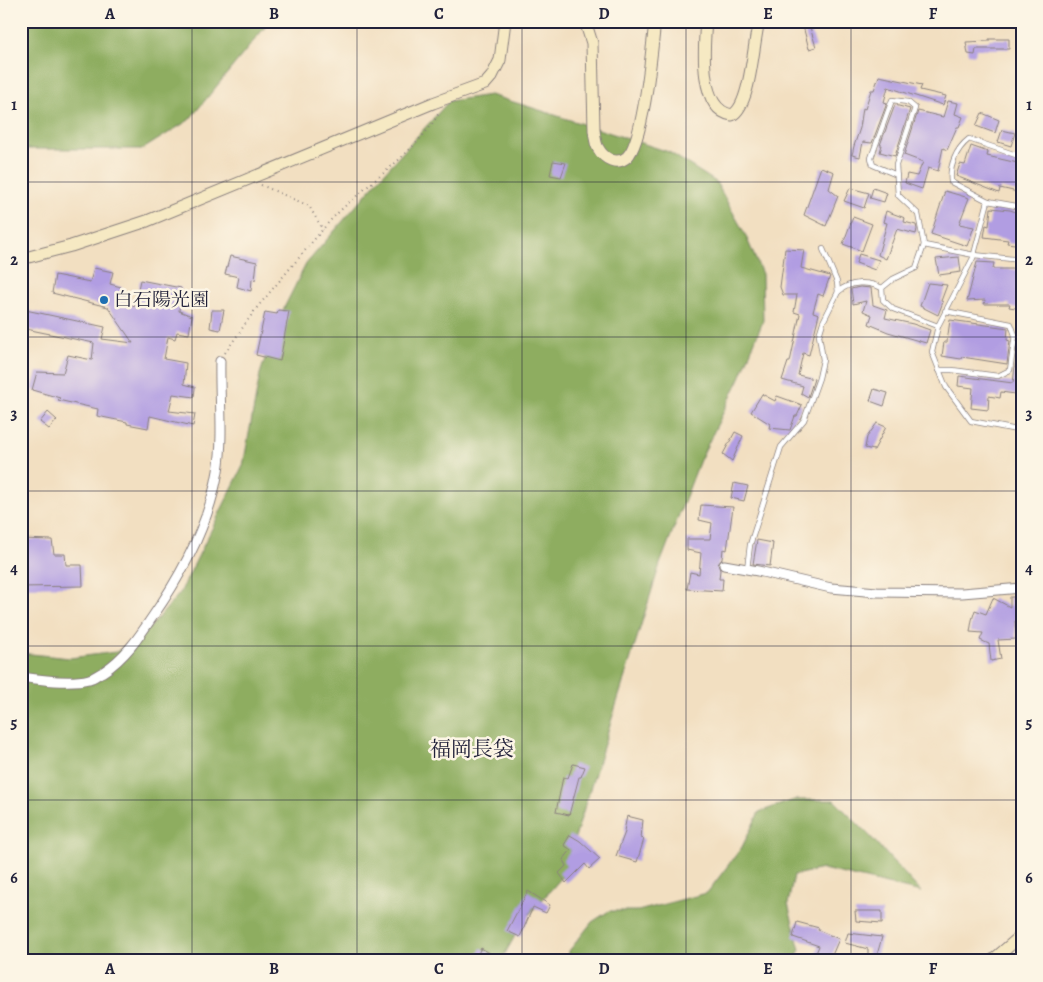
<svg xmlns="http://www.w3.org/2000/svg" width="1043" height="982" font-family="Alegreya,'Noto Serif JP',serif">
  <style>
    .forest { fill: #8ead61; stroke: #58684e }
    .building { fill: #b19de2 }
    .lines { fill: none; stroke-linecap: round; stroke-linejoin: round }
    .lane-casing { stroke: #8a807e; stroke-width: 6 }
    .street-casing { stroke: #8a807e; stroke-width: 11 }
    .secondary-casing { stroke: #8a807e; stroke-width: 13 }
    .path { stroke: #8a807e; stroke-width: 2; stroke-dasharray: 1 4; stroke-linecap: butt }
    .lane { stroke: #fff; stroke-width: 4.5 }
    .street { stroke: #fff; stroke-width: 9 }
    .secondary { stroke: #f6e9c3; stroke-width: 11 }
    .grid { fill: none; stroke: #22223b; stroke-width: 1; stroke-opacity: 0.55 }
    .poi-dot { fill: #1f6fb2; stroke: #fcf5e5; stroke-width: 2 }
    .labels { text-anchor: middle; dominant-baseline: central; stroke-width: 5; stroke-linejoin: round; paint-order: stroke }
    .poi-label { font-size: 19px; fill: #22223b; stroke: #fcf5e5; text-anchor: start }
    .quarter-label { font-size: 21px; fill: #22223b; stroke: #fcf5e5 }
    .neatline { fill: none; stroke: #22223b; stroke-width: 2 }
    .grid-label { font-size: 16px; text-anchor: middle; font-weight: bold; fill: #22223b }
  </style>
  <rect width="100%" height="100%" fill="#fcf5e5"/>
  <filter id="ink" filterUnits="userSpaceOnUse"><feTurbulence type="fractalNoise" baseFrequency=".02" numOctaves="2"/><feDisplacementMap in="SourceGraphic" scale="10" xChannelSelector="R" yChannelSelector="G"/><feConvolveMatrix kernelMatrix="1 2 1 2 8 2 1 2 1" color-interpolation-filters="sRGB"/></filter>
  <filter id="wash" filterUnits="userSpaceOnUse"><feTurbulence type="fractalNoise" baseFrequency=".0096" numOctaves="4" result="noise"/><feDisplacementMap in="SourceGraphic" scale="20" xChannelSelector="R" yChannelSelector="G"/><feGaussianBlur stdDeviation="1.12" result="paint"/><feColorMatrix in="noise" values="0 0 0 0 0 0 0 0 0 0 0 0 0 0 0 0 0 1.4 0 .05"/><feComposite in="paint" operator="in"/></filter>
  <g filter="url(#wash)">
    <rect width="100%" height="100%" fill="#f2dfc1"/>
    <g class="forest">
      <path d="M21,21H270L189,120L143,149H21Z"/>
      <path d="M490,95L530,107L669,152L716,182L745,234L762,274L763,321L740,378L700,460L660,564L563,876L522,923L501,961H21V653L70,658L116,652L139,640L180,593L243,466L260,374L277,322L306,264L386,171L449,101Z"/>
      <path d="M794,800H834L869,835L921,892L823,869L794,875L788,904L800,950L793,961H569V951L592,922L609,911H638L707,893L742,847L759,812Z"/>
    </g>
    <g id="blocks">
      <g class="building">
        <path d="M809,24L816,47L809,49L803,26Z"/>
        <path d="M989,39H1009V49H976L975,55L968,54L966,42L989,41Z"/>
        <path d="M879,76L922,85L920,90L946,96L943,105L888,87L884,102L887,103L872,143L863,142L860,157L852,155L854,146L860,128L863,108L865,109L871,90H874Z"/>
        <path d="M948,101L958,103L955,114L963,117L959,127H957L947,150L943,148L938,171L928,168L922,189L905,183L907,174L917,176L923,162L904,155L918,111L943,117Z"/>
        <path d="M895,105L910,109L895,156L880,152L882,145H880Z"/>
        <path d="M982,113L999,120L995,133L976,126Z"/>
        <path d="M1002,130L1015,133L1011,146L998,142Z"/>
        <path d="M971,146L988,152L987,156L1022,164V193L1000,188L999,193L956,176L960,164L965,165Z"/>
        <path d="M553,161L566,163L561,177L550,175Z"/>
        <path d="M821,167L834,172L829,189L838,196L826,226L804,215Z"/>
        <path d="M850,188L869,193L864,208L844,201Z"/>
        <path d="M873,188L887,193L884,202L870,198Z"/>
        <path d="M945,191L969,198L959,224L974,227L967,246L931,234Z"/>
        <path d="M991,208L1010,210L1022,214V245L1007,243L1008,240L984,237L986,225L989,226Z"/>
        <path d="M886,211L905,218L904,222L916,225L917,229L916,234L897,229L886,259L878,255L887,223L883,222Z"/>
        <path d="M853,217L872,224L862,251L843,244Z"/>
        <path d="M785,249L804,250L801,268L830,276L823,296L818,294L813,312L819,314L809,355L803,353L798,375L814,379L808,397L801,393L803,386L782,380L788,362H790L800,314L794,312L797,295H783L780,287Z"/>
        <path d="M859,254L879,260L875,270L856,263Z"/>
        <path d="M230,256L257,262L255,280L252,279L251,291L237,287L239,277L225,274Z"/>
        <path d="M959,257L961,272L939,275L936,259Z"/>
        <path d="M977,262L994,263L993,269H1012L1022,271V309L1009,307L1010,304H984L985,300L967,301Z"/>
        <path d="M94,268L113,272L110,284L121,287L134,307L140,280L181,288L179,311L192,316L189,334L177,332L175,339L168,337L164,359L186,363L184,384L195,387L194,397L173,394L169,411L195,414L193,426L150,416L148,428L127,424V422L97,416L98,409L58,400L60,398L32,390L37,372L63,373L68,355L92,360L94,343L21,328V309L105,327L102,339L133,343L108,307L52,293L55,275L90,282Z"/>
        <path d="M928,283L947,285L941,301L943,302L938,315L920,306Z"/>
        <path d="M860,287L871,288L873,305L887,310L885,318L913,324L930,330L926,343L888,332L869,324L872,315L863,311L866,301L853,304L851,289Z"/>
        <path d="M212,310H224L220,330L210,328Z"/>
        <path d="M278,310L289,311L280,361L256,355L265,312L277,314Z"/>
        <path d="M950,320L1008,328L1007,340L1010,341L1007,364L962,357L961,359L942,356L944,342H947Z"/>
        <path d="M1018,342H1022V395L1001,392L1000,398L989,396L988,410L971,408L973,388L958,386L959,376L1013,383Z"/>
        <path d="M874,389L888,393L884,406L870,401Z"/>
        <path d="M762,394L775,401L777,396L802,405L797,416H795L790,430L769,428L770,424L751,412Z"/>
        <path d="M48,412L57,420L49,429L40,422Z"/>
        <path d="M877,423L886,427L874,450L865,448L867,437Z"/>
        <path d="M735,432L743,436L732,461L723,454Z"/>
        <path d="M734,483L748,486L744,501L731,498Z"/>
        <path d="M701,505L733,507L727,550L723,549L722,559L718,564L720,570L719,579H723L722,591L687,589L690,572L699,574L701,553L687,550V539H710L712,523L699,520Z"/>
        <path d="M21,539L52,540L54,554H65L66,565H82L83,586L21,587Z"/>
        <path d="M757,540L773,543L770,566L753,564Z"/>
        <path d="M1010,597H1022V621H1015L1016,639L998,640L1001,659L991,661L989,644L980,640L983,633L970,632L972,620L975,610L986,614L993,598L1010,607Z"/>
        <path d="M573,764L585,767L581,777H579L569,815L556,812L563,777L568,778Z"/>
        <path d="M627,816L643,820L641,838L644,839L637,862L616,856L625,832L624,831Z"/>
        <path d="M570,835L580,841L600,859L589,869L585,864L566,883L559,873L566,866L563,860L571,850L564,845Z"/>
        <path d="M528,891L550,905L546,913L533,907L520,937L507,931Z"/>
        <path d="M855,911H882V923L856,921Z"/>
        <path d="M797,922L819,928L818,930L839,939L830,960L816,953L819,946L793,937Z"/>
        <path d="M848,933L882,937L877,955H868V949L845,943Z"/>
        <path d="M481,948L493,955L490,961H474Z"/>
      </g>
    </g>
  </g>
  <g filter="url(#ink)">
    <use href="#blocks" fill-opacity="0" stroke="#8a807e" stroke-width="1"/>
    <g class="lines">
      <defs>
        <g id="lane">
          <path d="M1022,157L969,139C956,149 949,166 951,182L988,201L1022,207"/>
          <path d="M897,175L873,165L871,158L892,100L908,102L915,108L896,165L898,195L918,214L924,245L916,268L893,279L882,288L883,300L893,309L938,326"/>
          <path d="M988,201L973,258L938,326L932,352L946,387L971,421L1022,431"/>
          <path d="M924,245L974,255L1022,260"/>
          <path d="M838,292C850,281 868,281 882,288"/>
          <path d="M939,370H952L998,376L1010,370L1015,335L1011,324L945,311"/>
          <path d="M747,569L750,545L781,447L804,420L819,378L823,360L819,335L823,322L838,292L837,282L823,249"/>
        </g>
        <g id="street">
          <path d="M724,565L758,571L831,588L877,592L962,593L1022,588"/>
          <path d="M21,677C41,680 70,684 89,679C94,678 98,674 103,672C125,658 139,637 153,616C183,573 209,523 218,471C224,437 219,396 220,361"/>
          <path d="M21,959L24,961"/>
        </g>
        <g id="secondary">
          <path d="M585,21L592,43L594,130C595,136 595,143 598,148C604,159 617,166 627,157C644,141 652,48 655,21"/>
          <path d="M706,21C704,45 698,110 732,115C751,105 753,43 759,21"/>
          <path d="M21,259L71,246L147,221L433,103L485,84L492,76L500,60L505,21"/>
          <path d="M992,961L1022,935"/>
        </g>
      </defs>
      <use href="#lane" class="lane-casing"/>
      <use href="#street" class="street-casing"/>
      <use href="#secondary" class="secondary-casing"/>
      <g class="path">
        <path d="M261,185L309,206L323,230"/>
        <path d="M225,353L255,310L329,222C363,185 417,154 440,111"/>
      </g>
      <use href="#lane" class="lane"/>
      <use href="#street" class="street"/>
      <use href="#secondary" class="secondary"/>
    </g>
  </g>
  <path class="grid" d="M192,21V961M357,21V961M522,21V961M686,21V961M851,21V961M21,182H1022M21,337H1022M21,491H1022M21,646H1022M21,800H1022"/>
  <circle class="poi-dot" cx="104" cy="300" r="5"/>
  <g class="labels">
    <g class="poi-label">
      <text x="114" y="300">白石陽光園</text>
    </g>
    <g class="quarter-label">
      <text x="472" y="749">福岡長袋</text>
    </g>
  </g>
  <rect width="1043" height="982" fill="none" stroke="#fcf5e5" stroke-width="55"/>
  <rect x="28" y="28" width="988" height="926" class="neatline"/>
  <g class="grid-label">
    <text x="110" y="19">A</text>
    <text x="274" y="19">B</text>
    <text x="439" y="19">C</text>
    <text x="604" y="19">D</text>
    <text x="768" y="19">E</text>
    <text x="933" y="19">F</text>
    <text x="14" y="110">1</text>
    <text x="1029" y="110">1</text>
    <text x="14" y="265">2</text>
    <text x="1029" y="265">2</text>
    <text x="14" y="419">3</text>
    <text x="1029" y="419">3</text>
    <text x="14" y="574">4</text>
    <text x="1029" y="574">4</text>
    <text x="14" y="728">5</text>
    <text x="1029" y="728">5</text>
    <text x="14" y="883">6</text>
    <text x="1029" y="883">6</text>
    <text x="110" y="974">A</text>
    <text x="274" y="974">B</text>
    <text x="439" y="974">C</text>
    <text x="604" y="974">D</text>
    <text x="768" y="974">E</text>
    <text x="933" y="974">F</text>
  </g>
</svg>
